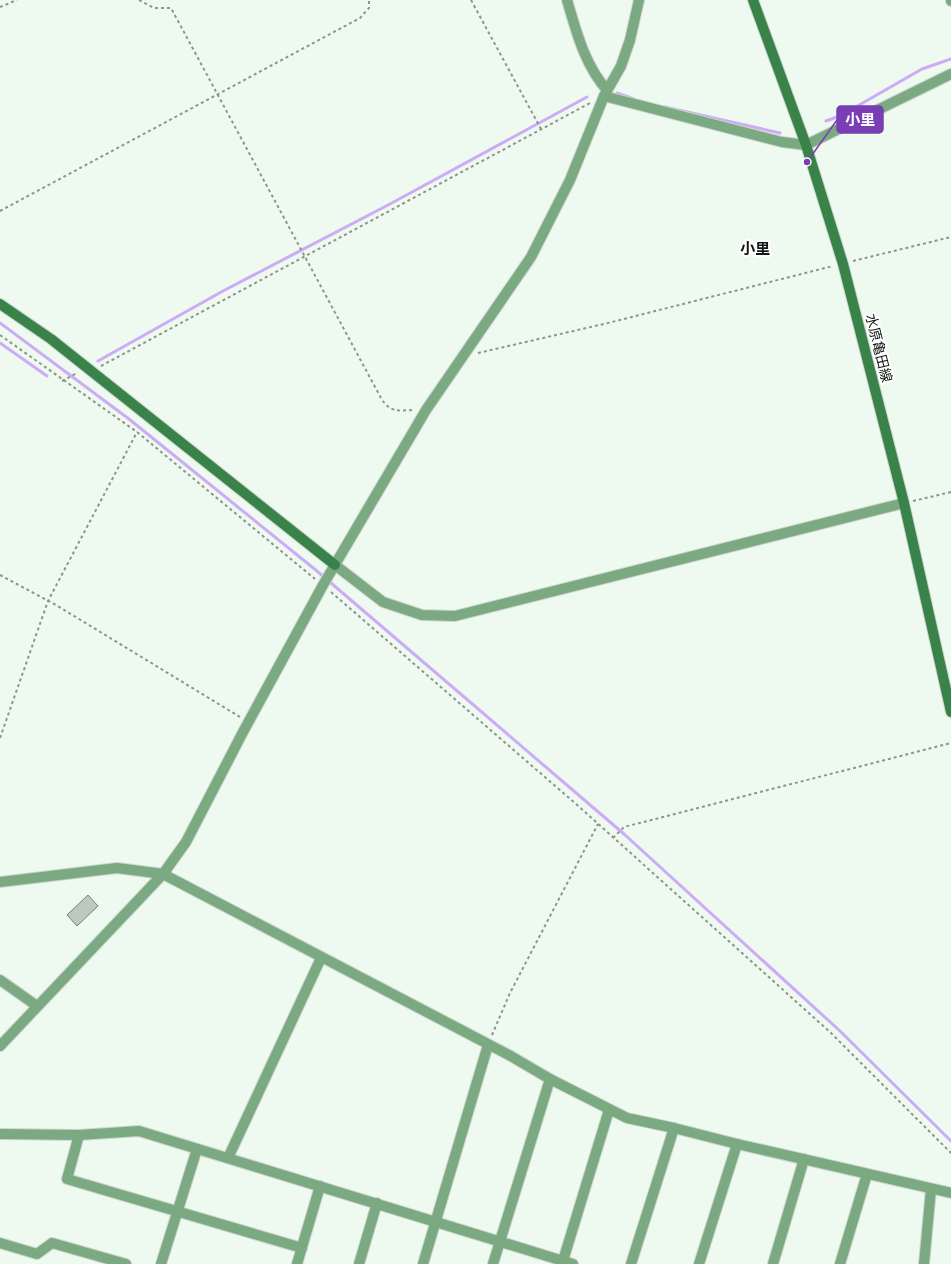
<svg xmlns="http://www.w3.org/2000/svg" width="951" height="1264" font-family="Lora,'Noto Sans JP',serif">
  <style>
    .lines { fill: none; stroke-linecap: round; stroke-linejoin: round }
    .stream { stroke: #ccacf6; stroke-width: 3 }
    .building { fill: #bdc8be; stroke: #788279 }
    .street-casing { stroke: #cbd5cc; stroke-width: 12 }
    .secondary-casing { stroke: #cbd5cc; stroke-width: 12 }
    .path { stroke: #8d958e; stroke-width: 2; stroke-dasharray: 3 3; stroke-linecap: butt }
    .street { stroke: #7ba981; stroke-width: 10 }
    .secondary { stroke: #398249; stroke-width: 10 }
    .labels { text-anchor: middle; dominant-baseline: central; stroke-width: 4; stroke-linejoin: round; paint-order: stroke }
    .street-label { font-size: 14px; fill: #131713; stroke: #fff }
    .neighbourhood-label { font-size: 15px; font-weight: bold; fill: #131713; stroke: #fff }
    .leader { fill: none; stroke: #793eb4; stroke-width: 1.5 }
    .callout-dot { fill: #793eb4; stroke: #fff; stroke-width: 1.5 }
    .callout { fill: #793eb4; stroke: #793eb4; stroke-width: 1.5 }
    .callout-label { font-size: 15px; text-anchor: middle; font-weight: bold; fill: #fff }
  </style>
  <rect width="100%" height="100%" fill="#eef9ef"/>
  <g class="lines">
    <g class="stream">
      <path d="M617,93L634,99"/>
      <path d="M665,107L780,133"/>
      <path d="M826,121L840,116L922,69L951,59"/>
      <path d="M0,323L129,419L317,571L624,834L840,1031L951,1141"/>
      <path d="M0,343L47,376"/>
      <path d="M98,361L223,291L390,204L587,97"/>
    </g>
  </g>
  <path class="building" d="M88,895L98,906L77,926L67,915Z"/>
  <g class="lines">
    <defs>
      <g id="street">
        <path d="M567,0C576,31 585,66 607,90"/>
        <path d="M951,0V1"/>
        <path d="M604,96L782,142L806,145L951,74"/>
        <path d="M335,565L383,602L422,615L455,616L904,503"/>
        <path d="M0,882L117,868L163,874L509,1055L550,1079L627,1118L674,1128L737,1144L951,1193"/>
        <path d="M0,980L37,1006"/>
        <path d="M0,1046L163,874L186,842L243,732L323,585L426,410L531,257L570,180L604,96L621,66L630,40L639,0"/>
        <path d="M0,1134L79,1135L139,1131L573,1264"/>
        <path d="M79,1135L67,1179L302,1248"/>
        <path d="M228,1158L321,958"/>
        <path d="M0,1243L37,1254L52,1243L126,1264"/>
        <path d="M161,1264L197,1149"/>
        <path d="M297,1264L320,1186"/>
        <path d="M359,1264L377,1203"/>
        <path d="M423,1264L488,1045"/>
        <path d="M493,1264L550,1079"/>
        <path d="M562,1264L609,1110"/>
        <path d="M631,1264L674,1128"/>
        <path d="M699,1264L737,1144"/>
        <path d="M773,1264L804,1159"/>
        <path d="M840,1264L867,1174"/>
        <path d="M924,1264L931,1189"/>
      </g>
      <g id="secondary">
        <path d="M753,0L806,145L843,264L904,503L951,712"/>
        <path d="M0,304L51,339L335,565"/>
      </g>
    </defs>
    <use href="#street" class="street-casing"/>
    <use href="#secondary" class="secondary-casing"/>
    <g class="path">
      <path d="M139,0L154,8H171L381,398C391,414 398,410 415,410"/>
      <path d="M471,0L541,129"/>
      <path d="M0,7L17,0"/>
      <path d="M0,211L360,18L369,8V0"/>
      <path d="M853,261L951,237"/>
      <path d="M0,335L137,432L315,579"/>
      <path d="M478,353L608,323L833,266"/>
      <path d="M101,366L590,103"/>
      <path d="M62,381L77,373"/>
      <path d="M913,501L951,492"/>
      <path d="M0,575L56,605L240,717"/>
      <path d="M331,592L576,804L830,1032L951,1153"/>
      <path d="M0,738L48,601L137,432"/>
      <path d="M613,838L624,827L951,743"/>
      <path d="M492,1035L510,993L598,824"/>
    </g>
    <use href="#street" class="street"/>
    <use href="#secondary" class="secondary"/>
  </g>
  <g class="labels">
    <g class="street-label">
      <text transform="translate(879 348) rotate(76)">水原亀田線</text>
    </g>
    <g class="neighbourhood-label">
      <text x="755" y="248">小里</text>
    </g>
  </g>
  <path class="leader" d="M807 162L837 120"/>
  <circle class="callout-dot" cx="807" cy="162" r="4"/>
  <rect class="callout" x="837" y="106" width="46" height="27" rx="4"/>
  <g class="callout-label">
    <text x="860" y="125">小里</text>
  </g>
</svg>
